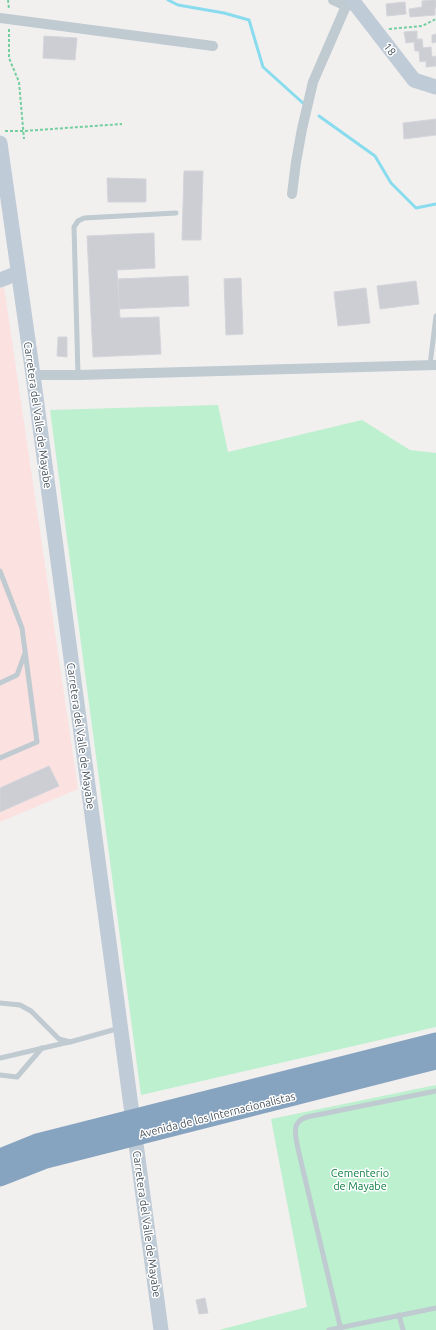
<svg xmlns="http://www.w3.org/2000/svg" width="436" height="1330" font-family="Ubuntu,sans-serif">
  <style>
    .medical { fill: #fbe1df }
    .green { fill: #bdf0cf }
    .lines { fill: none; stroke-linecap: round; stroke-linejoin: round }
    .stream { stroke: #89dcee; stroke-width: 3 }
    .building { fill: #ccced4; stroke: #d3d5db }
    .path { stroke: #74cf9f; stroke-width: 2; stroke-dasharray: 3 2; stroke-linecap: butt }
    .lane { stroke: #bfcad1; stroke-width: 5 }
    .street { stroke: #bfcad1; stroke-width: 10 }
    .secondary { stroke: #bfcbd6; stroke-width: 15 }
    .highway { stroke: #86a3bf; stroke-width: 19 }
    .labels { text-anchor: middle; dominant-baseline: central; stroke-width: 3; stroke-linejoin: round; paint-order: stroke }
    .street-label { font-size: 11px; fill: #47535d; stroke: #fff }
    .park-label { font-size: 11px; fill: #158048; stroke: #fff }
  </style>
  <rect width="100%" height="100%" fill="#f2efef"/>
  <path class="medical" d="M4,287L78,789L0,822V288Z"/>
  <g class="green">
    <path d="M218,405L228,452L362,420L410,450L436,453V1027L141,1095L50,410Z"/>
    <path d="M436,1085V1330H219L307,1307L271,1119Z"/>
  </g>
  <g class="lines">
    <g class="stream">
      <path d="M168,0L178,5L224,13L249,20L263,67L304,104"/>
      <path d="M319,116L375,156L391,183L416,208L436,204"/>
    </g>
  </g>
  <g class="building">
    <path d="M431,0H436V8H435V15L410,17L409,9L422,7V1Z"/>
    <path d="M405,2L406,14L387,16L386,4Z"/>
    <path d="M417,31V39H422L423,48L431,47L432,57L436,56V66L426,67V61L420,62L419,51H415L414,42L406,43L404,32Z"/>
    <path d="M436,34V42L432,43V35Z"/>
    <path d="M44,36L77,38L75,60L43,58Z"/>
    <path d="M436,119V135L404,139L403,123Z"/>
    <path d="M184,171H203L201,240H182Z"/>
    <path d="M107,178L146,179V202H108Z"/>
    <path d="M154,233L155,268L117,270L120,318L159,317L161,354L93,357L87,236Z"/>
    <path d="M188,276L189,306L119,309L118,279Z"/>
    <path d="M241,278L243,334L226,335L224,279Z"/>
    <path d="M416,281L419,304L380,309L377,286Z"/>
    <path d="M366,288L370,323L338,326L334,292Z"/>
    <path d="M58,337H67V357L57,356Z"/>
    <path d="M49,766L59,786L0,812V788Z"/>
    <path d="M205,1298L208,1313L199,1314L196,1300Z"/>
  </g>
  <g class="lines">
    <g class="path">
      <path d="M8,0L9,9"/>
      <path d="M9,29V58L19,82L24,139"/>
      <path d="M389,29L422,26L436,19"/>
      <path d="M5,131H24L122,124"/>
    </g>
    <g class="lane">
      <path d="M430,365L436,316"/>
      <path d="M78,375L74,227L78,221L84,218L176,213"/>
      <path d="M0,571L22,628L37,742L0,758"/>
      <path d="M0,683L17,675L25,653"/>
      <path d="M0,1003L20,1005L31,1011L59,1039L70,1042L120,1028"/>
      <path d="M0,1058L69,1042"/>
      <path d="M0,1075L17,1077L42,1048"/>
      <path d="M399,1315L403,1330"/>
      <path d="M329,1330L436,1308"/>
      <path d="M341,1330L298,1149C296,1136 290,1122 307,1117L436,1091"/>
    </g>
    <g class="street">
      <path d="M333,0L346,6L352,4"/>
      <path d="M0,18L213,46"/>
      <path d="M292,194L296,162L302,129L313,82L346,6"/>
      <path d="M33,375H78L436,365"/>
    </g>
    <g class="secondary">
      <path d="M352,0L414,80L436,87"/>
      <path d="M0,143L33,375L161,1330"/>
      <path d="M0,280L18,273"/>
    </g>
    <g class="highway">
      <path d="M0,1158L37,1143L436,1042"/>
      <path d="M0,1177L46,1159L436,1060"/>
    </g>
  </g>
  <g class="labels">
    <g class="street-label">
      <text transform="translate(390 49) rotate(53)">18</text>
      <text transform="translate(38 415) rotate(82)">Carretera del Valle de Mayabe</text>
      <text transform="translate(81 736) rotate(82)">Carretera del Valle de Mayabe</text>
      <text transform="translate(217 1115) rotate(-14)">Avenida de los Internacionalistas</text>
      <text transform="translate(147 1224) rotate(82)">Carretera del Valle de Mayabe</text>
    </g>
    <g class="park-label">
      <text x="360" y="1173">Cementerio<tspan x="360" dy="13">de Mayabe</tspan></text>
    </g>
  </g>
</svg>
